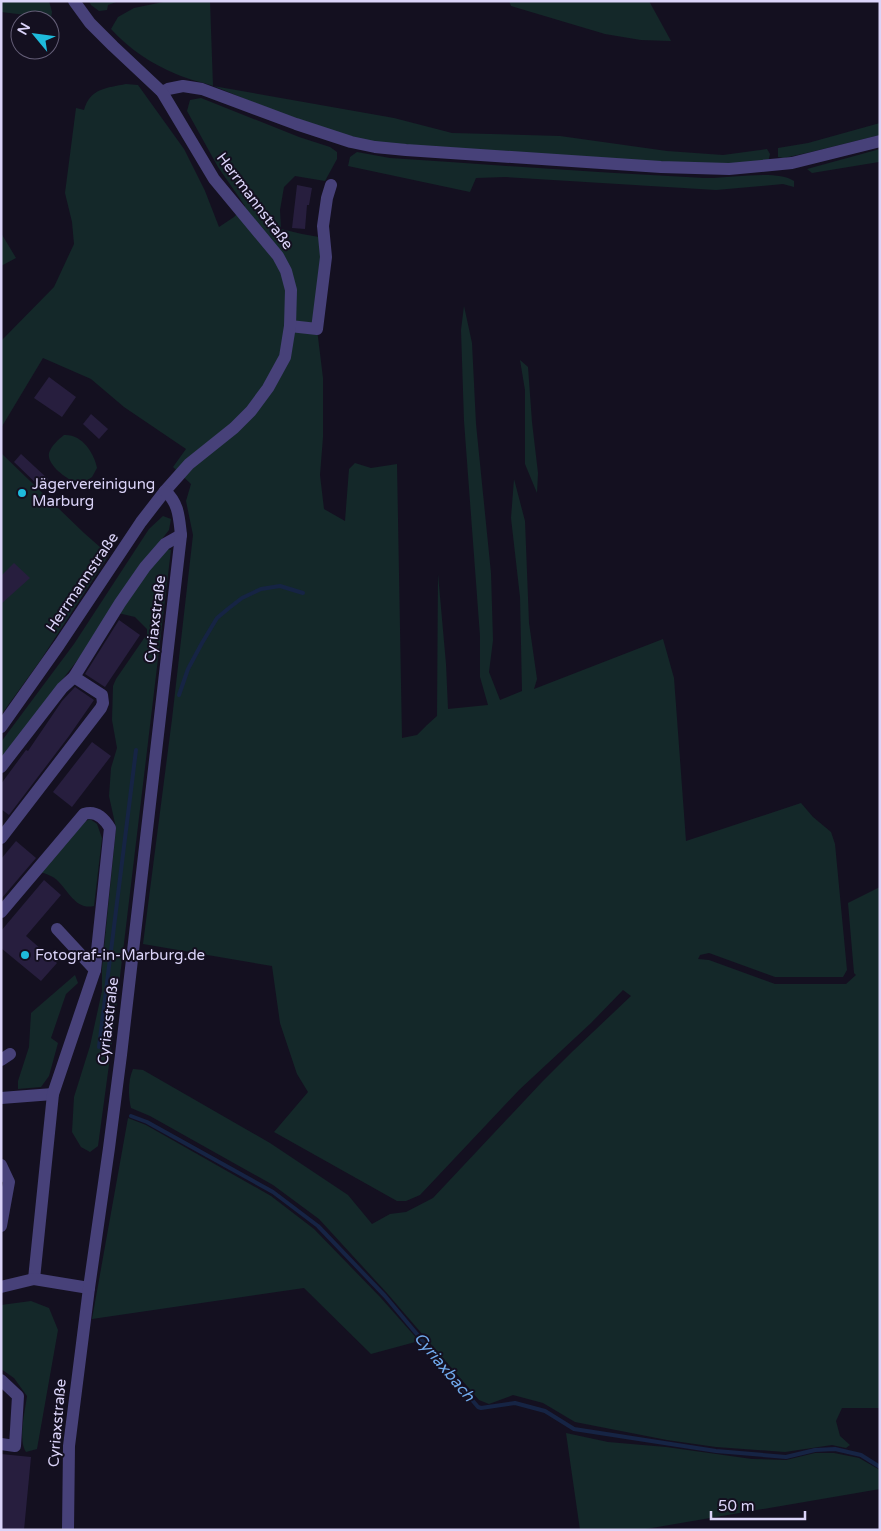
<svg xmlns="http://www.w3.org/2000/svg" width="881" height="1531" font-family="'Varela Round',sans-serif">
  <style>
    .green { fill: #142829 }
    .lines { fill: none; stroke-linecap: round; stroke-linejoin: round }
    .stream { stroke: #162444; stroke-width: 4 }
    .building { fill: #271e3e }
    .minor { stroke: #474179; stroke-width: 12 }
    .poi-dot { fill: #1ebbdc; stroke: #141020; stroke-width: 2 }
    .labels { text-anchor: middle; dominant-baseline: central; stroke-width: 4; stroke-linejoin: round; paint-order: stroke }
    .street-label { font-size: 15px; fill: #dbd4f9; stroke: #141020 }
    .poi-label { font-size: 15px; fill: #dbd4f9; stroke: #141020; text-anchor: start }
    .water-label { font-size: 16px; font-style: italic; fill: #70a9ec; stroke: #141020 }
  </style>
  <rect width="100%" height="100%" fill="#141020"/>
  <g class="green">
    <path d="M1,1H49L52,12L51,18L1,12Z"/>
    <path d="M89,1H119L108,5L107,10L99,11L91,5Z"/>
    <path d="M168,1H210L213,86L394,118L452,133L560,136L667,151L723,155L767,149L770,154L768,162L723,166L375,143C321,129 268,109 216,87C203,82 189,80 176,74C152,64 129,49 111,29L118,17L134,8Z"/>
    <path d="M509,1H649L671,41L641,40L605,34L511,6Z"/>
    <path d="M126,84L138,85L184,149L205,191L219,227L234,217L245,206L218,167L187,111L190,100L201,98L299,137L330,147L337,152V159L325,181L295,176L284,187L280,210L281,229L302,234L319,237L323,254L317,329L323,378V437L320,475L324,509L345,521L349,469L355,463L371,468L397,464L402,738L417,735L427,725L437,716L438,574L446,664L448,709L488,705L480,677V636L464,421L461,330L464,306L472,343L476,424L491,573L493,640L489,672L500,700L522,691L520,597L511,518L514,479L525,521L529,623L537,679L534,689L663,639L674,678L686,841L801,803L813,817L831,832L835,844L847,970L843,977H775L709,953L700,955L698,959L709,960L775,984H846L856,975L854,973L848,903L880,887V1408H842L836,1421L840,1436L850,1445L846,1448L832,1445L785,1452L716,1447L667,1440L575,1422L543,1403L513,1395L489,1404L479,1400L386,1292L319,1219L273,1185L150,1116L131,1108C128,1096 128,1080 133,1069L143,1070L270,1143L348,1195L372,1224L390,1214L406,1212L433,1198L542,1082L573,1051L631,996L623,990L591,1023L519,1090L420,1195L406,1201H397L274,1132L308,1092L297,1074L280,1023L272,966L143,944L172,719L193,535L186,501L191,484L173,467L186,449L124,407L91,379L43,358L1,428V341L54,287L74,244L72,222L65,193L76,108L84,110C90,88 107,88 126,84Z"/>
    <path d="M880,123V135L811,152L784,158L778,157V148L808,143Z"/>
    <path d="M880,149V165L879,162L812,173L807,169Z"/>
    <path d="M357,152L390,158C495,165 600,173 704,178C728,179 776,169 794,181V187L783,184L716,190L505,177L476,178L470,192L348,166L350,157Z"/>
    <path d="M1,233L16,258L1,266Z"/>
    <path d="M520,360L528,367L532,422L538,473L537,493L525,464V390Z"/>
    <path d="M64,435C82,434 94,453 97,468L92,477L83,483C79,482 75,481 71,480C63,476 47,464 49,453C51,446 59,439 64,435Z"/>
    <path d="M1,453L84,533L109,555L40,661L1,715Z"/>
    <path d="M163,516L171,519L169,530L143,563L86,649L1,759V742L74,644L149,529Z"/>
    <path d="M167,549L171,550L113,1035L98,1146L90,1152L81,1147L72,1132L74,1097L90,1046L102,991V968L116,828L109,796L111,768L117,748L112,720L113,686L116,679L147,634V629L135,617L118,613L148,569Z"/>
    <path d="M90,819L97,824L102,838L94,906C76,910 69,892 58,881C53,876 47,874 40,872L78,825Z"/>
    <path d="M75,975L78,983L66,994L51,1038L58,1043L49,1076L41,1087L18,1089V1081L29,1047L31,1013Z"/>
    <path d="M128,1118L146,1125L271,1196L314,1229L381,1298L419,1341L371,1354L304,1288L92,1319Z"/>
    <path d="M31,1301L49,1308L58,1330L37,1449L26,1452C18,1440 25,1411 27,1396L14,1378L1,1369V1305Z"/>
    <path d="M566,1433L608,1442L666,1447L752,1459L786,1460L815,1453H834L859,1458L880,1470V1489L640,1530H580Z"/>
  </g>
  <g class="lines">
    <g class="stream">
      <path d="M179,695L188,669L202,643L217,618L229,608L242,598L261,589L280,586L303,593"/>
      <path d="M99,1047L136,750"/>
      <path d="M131,1116L147,1122L273,1192L318,1226L385,1296L478,1407L481,1408L515,1403L545,1411L574,1429L716,1451L786,1457L815,1450L835,1449L861,1455L880,1467"/>
    </g>
  </g>
  <g class="building">
    <path d="M297,185L312,188L309,205H307L305,229L292,228Z"/>
    <path d="M49,377L76,397L62,417L34,398Z"/>
    <path d="M91,414L108,429L99,439L83,424Z"/>
    <path d="M21,454L48,479L40,487L14,462Z"/>
    <path d="M14,563L30,578L1,604V576Z"/>
    <path d="M119,620L140,635L105,687L85,674Z"/>
    <path d="M75,687L94,700L69,736L9,815L1,809V784L26,750L28,751L62,701Z"/>
    <path d="M92,742L111,756L72,807L53,792Z"/>
    <path d="M16,841L36,858L1,899V859Z"/>
    <path d="M44,880L61,895L26,936L57,963L41,981L1,948V931Z"/>
    <path d="M1,1454L31,1457L24,1530H1Z"/>
  </g>
  <g class="lines">
    <g class="minor">
      <path d="M162,92L168,89L183,86L202,89L296,124L351,142L375,147L406,150L661,167L729,169L792,163L880,141"/>
      <path d="M290,326L317,329L326,257L323,226L327,198L331,185"/>
      <path d="M1,727L59,645L141,522L165,491L189,464L234,428L251,411L268,388L285,357L290,326L291,290L286,271L278,256L214,179L162,92L113,46L90,23L74,1"/>
      <path d="M1,767L62,688L74,677"/>
      <path d="M1,838L101,708L103,703L102,695L74,677L120,603L145,567L165,544L181,535"/>
      <path d="M1,912L84,814C96,810 104,818 110,828L95,970"/>
      <path d="M1,1060L10,1054"/>
      <path d="M1,1098L53,1094"/>
      <path d="M1,1165L9,1182L1,1226"/>
      <path d="M34,1279L53,1094L95,970L57,929"/>
      <path d="M1,1287L34,1279L89,1288"/>
      <path d="M1,1380L18,1396L15,1446L1,1444"/>
      <path d="M68,1530L69,1446L89,1288L109,1148L121,1055L181,535C179,518 179,503 165,491"/>
    </g>
  </g>
  <g class="poi-dot">
    <circle cx="22" cy="493" r="5"/>
    <circle cx="25" cy="955" r="5"/>
  </g>
  <g class="labels">
    <g class="street-label">
      <text transform="translate(255 201) rotate(53)">Herrmannstraße</text>
      <text transform="translate(82 582) rotate(-56)">Herrmannstraße</text>
      <text transform="translate(155 619) rotate(-83)">Cyriaxstraße</text>
      <text transform="translate(108 1021) rotate(-83)">Cyriaxstraße</text>
      <text transform="translate(57 1423) rotate(-85)">Cyriaxstraße</text>
    </g>
    <g class="poi-label">
      <text x="32" y="484">Jägervereinigung<tspan x="32" dy="17">Marburg</tspan></text>
      <text x="35" y="955">Fotograf-in-Marburg.de</text>
    </g>
    <g class="water-label">
      <text transform="translate(444 1367) rotate(50)">Cyriaxbach</text>
    </g>
  </g>
  <rect width="881" height="1531" fill="none" stroke="#dbd4f9" stroke-width="5"/>
  <g transform="translate(35 35) rotate(299)"><circle r="24" fill="#141020" stroke="#645e77"/>
  <path d="M0-4L9 19L0 12L-9 19Z" fill="#1ebbdc"/>
  <text y="-8" font-size="14" font-weight="bold" text-anchor="middle" fill="#dbd4f9">N</text>
  </g>
  <path d="M711 1511v8h94v-8" fill="none" stroke="#dbd4f9" stroke-width="2.5"/>
  <text x="718" y="1511" font-size="15" fill="#dbd4f9" stroke="#141020" stroke-width="4" paint-order="stroke">50 m</text>
</svg>
